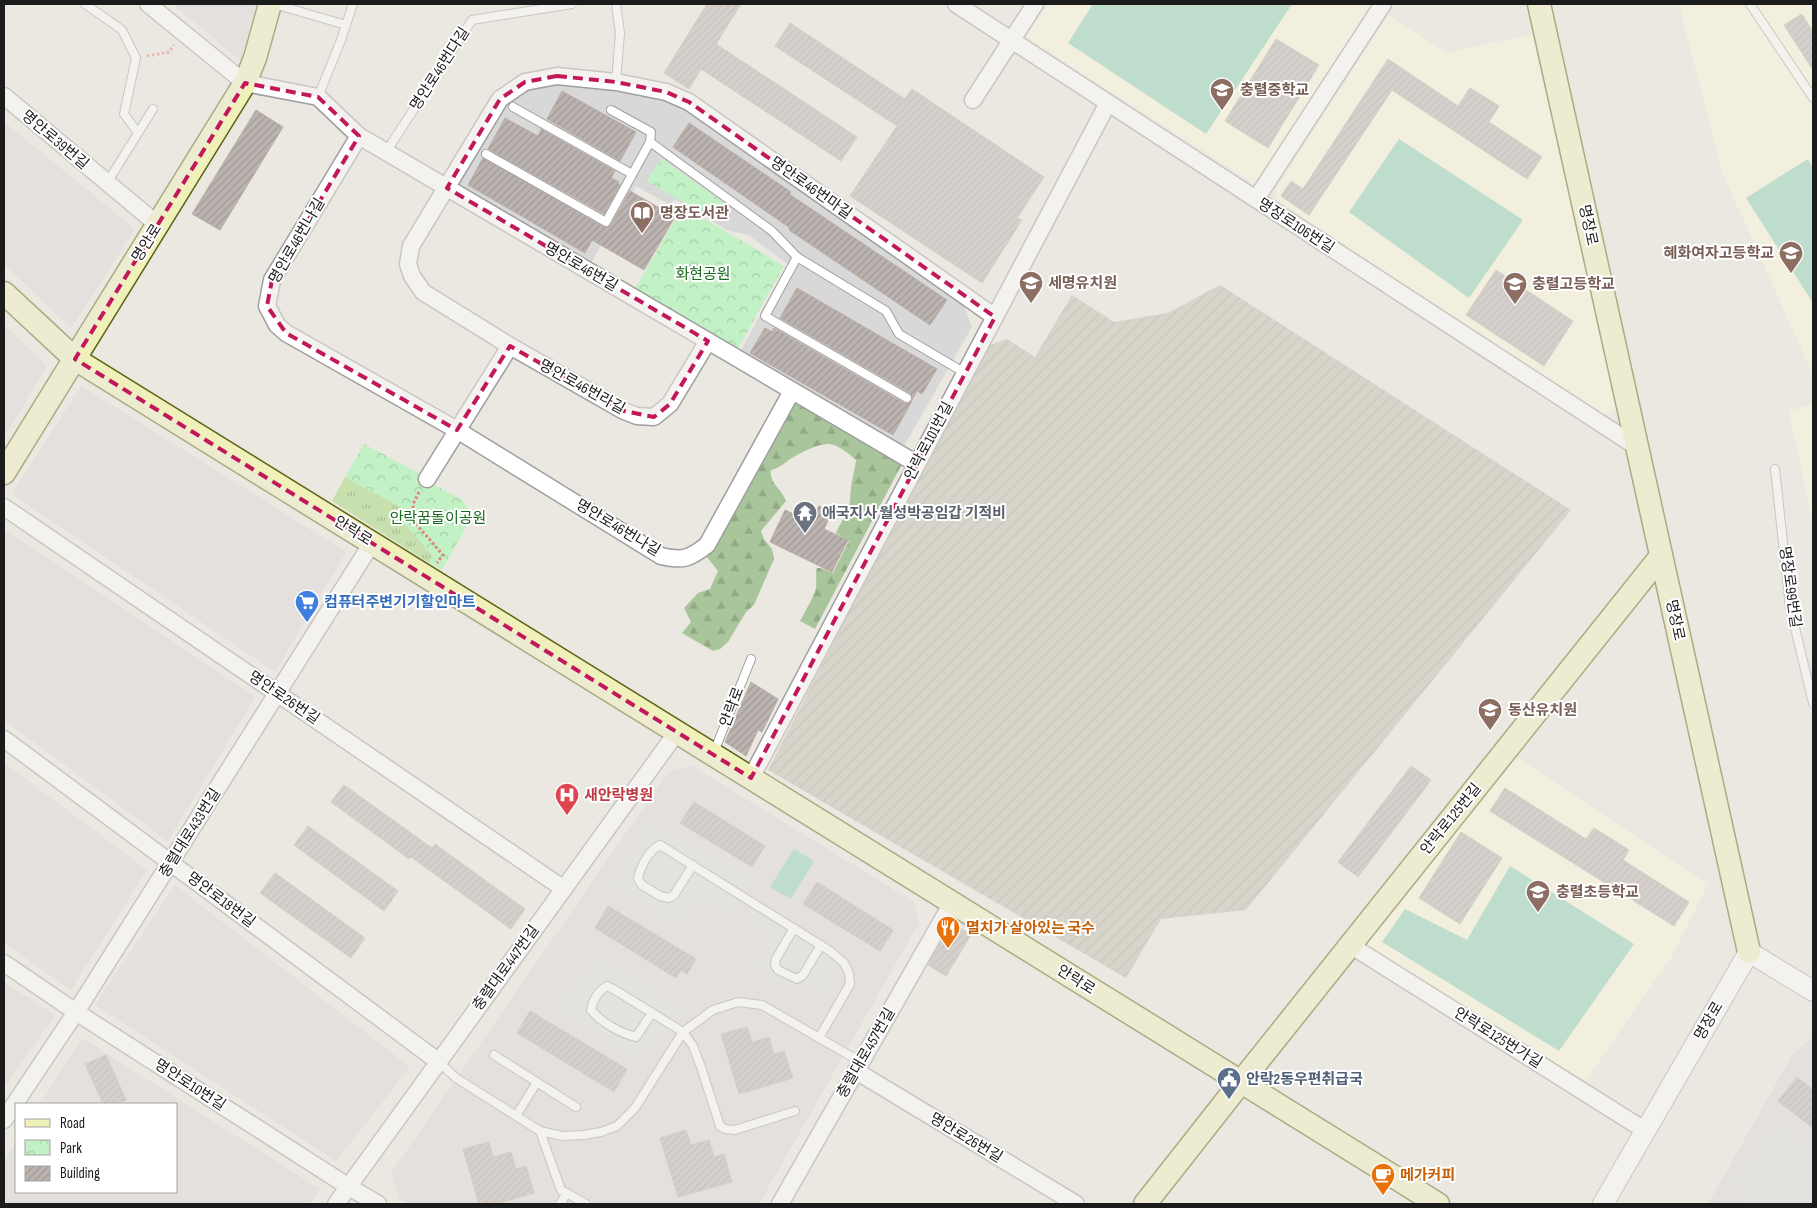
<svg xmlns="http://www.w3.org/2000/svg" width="1817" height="1208" font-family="'Sofia Sans Condensed','Noto Sans KR',sans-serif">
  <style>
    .residential { fill: #d9d8d8 }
    .education { fill: #faf9dc }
    .construction { fill: url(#construction-furrows) }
    .grass { fill: url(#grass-tufts) }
    .forest { fill: url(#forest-firs) }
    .park { fill: url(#park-crowns) }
    .pitch { fill: #88d1b3 }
    .parking { fill: #dbdbdb }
    .building { fill: url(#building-hatch); stroke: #bbaea6 }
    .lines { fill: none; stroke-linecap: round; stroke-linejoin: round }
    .service-casing { stroke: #9f9f9f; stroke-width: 10 }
    .minor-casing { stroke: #9f9f9f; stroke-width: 19 }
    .tertiary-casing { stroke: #9f9f9f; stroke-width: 22 }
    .secondary-casing { stroke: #5c6212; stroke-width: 25 }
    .path { stroke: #e77f76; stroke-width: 3; stroke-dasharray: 2.5 2.5; stroke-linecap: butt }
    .service { stroke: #fff; stroke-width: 8 }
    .minor { stroke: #fff; stroke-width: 16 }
    .tertiary { stroke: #fff; stroke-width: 20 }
    .secondary { stroke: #eff0ba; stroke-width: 22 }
    .marked { fill: none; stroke: #c2185b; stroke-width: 4; stroke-dasharray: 10 6; stroke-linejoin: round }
    .labels { text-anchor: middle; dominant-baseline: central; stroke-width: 4; stroke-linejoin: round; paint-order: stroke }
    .street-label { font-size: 15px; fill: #1b1b1b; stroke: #fff }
    .education-label { font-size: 15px; font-weight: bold; fill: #785e54; stroke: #fff; text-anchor: start }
    .park-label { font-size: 15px; fill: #186a1c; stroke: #fff }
    .worship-label { font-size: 15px; font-weight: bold; fill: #5b616d; stroke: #fff; text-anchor: start }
    .shop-label { font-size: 15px; font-weight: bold; fill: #366cbe; stroke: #fff; text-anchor: start }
    .health-label { font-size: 15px; font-weight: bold; fill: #be3a42; stroke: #fff; text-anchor: start }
    .food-label { font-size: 15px; font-weight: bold; fill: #c56008; stroke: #fff; text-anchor: start }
    .service-label { font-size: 15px; font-weight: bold; fill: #4e5e75; stroke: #fff; text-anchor: start }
  </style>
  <defs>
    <pattern id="construction-furrows" width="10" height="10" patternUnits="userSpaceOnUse" patternTransform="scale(1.25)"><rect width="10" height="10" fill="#bebeae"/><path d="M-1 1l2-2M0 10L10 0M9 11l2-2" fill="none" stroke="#a3a395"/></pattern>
    <pattern id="grass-tufts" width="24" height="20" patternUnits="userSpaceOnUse" patternTransform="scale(1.25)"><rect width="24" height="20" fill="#c7e0ad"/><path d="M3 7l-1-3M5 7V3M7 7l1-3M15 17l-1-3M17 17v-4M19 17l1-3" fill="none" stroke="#aac094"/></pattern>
    <pattern id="forest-firs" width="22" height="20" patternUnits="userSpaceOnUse" patternTransform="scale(1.25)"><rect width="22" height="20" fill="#a9c59b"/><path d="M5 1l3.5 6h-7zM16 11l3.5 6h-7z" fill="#91a985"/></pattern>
    <pattern id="park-crowns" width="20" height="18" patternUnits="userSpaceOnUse" patternTransform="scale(1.25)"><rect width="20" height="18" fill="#c2f1c5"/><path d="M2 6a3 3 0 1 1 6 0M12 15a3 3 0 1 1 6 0" fill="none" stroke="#a6cea9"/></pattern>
    <pattern id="building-hatch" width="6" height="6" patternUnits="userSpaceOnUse" patternTransform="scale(1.25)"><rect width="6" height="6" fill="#bbb3af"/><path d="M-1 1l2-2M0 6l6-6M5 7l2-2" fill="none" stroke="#a09996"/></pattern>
  </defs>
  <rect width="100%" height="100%" fill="#ebe8e1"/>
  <g class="residential">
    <path d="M173,4H256L241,61Z"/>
    <path d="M527,85H585L641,94L681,105L963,303L972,327L903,448L740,352L788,264L748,235L727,230L674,199L670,205L636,186L591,263L458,184L504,102Z"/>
    <path d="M4,122L135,229L71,328L4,264Z"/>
    <path d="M4,324L47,366L4,438Z"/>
    <path d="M81,386L346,552L275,672L12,494Z"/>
    <path d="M4,529L255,697L168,841L4,720Z"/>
    <path d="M4,763L147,870L71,990L4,943Z"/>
    <path d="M692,766L914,902L919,923L759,1204H409L399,1199L391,1173L668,772Z"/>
    <path d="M175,885L410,1067L336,1161L95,1005Z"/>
    <path d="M4,982L55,1015L4,1088Z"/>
    <path d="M1813,1036V1204H1708L1791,1057Z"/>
    <path d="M82,1038L320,1189L310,1204H4V1162L16,1142V1192H176V1104H40Z"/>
  </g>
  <g class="education">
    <path d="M1048,4H1373L1256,185L1026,37Z"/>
    <path d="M1680,4H1813V375L1723,174L1684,25Z"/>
    <path d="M1388,15L1447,53L1532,34L1618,411L1602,415L1277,200L1276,189Z"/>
    <path d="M1813,404V523L1789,411Z"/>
    <path d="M1512,754L1708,884L1672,956L1584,1083L1360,942Z"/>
  </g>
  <path class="construction" d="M1220,285L1571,510L1246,910L1161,919L1126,978L768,770L985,347L1007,339L1035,357L1072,295L1114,322L1168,313Z"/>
  <path class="grass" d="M345,477L400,507L415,535L433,556L429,563L332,501Z"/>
  <path class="forest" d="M793,395L887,452L901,466L815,629L800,621C805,611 813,599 816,588C817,581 815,575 817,568H821L833,573L849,541L836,533C839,525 844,519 847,512C851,503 850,496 851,488C852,478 855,470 856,460C849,454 839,445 829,444C819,443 800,453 792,458C784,463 780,468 771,470C769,484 782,489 786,501L761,531L764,539L772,549L774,559L754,605L746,612L728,642L720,649L713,651L682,633L691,622L684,608L698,593L710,589L718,571L706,556Z"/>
  <g class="park">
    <path d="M661,158L727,205L720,218L705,215L647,181Z"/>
    <path d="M683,206L784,266L737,350L635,289Z"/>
    <path d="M364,444L426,477L431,483L463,500L472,517L442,570L429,563L433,556L400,519V507L345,477Z"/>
  </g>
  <g class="pitch">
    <path d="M1093,4H1292L1206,134L1068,43Z"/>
    <path d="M1399,139L1523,220L1469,298L1349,212Z"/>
    <path d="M1808,159L1813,168V303L1746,198Z"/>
    <path d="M794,849L814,861L791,899L770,887Z"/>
    <path d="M1510,866L1634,944L1559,1051L1382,942L1405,909L1467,940Z"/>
  </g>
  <g class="parking">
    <path d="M647,816L758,872L733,916L701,900L677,930L607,885Z"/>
    <path d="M755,897L838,950V977L818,1020L822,998L797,980L792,999L761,979L748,966L766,933L743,920Z"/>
    <path d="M593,951L691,1008L636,1064L560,1015L558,1001Z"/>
    <path d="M1773,1118L1813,1146V1204H1749L1726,1184Z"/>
  </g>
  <g class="building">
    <path d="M707,4H741L716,44L857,137L841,161L701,69L689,89L664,73Z"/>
    <path d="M1802,14L1813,32V70L1784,25Z"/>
    <path d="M790,23L905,99L912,89L1044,177L1017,218L1022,220L982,283L850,196L897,126L775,46Z"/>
    <path d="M1276,39L1319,65L1268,148L1225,121Z"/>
    <path d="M1388,59L1458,106L1470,88L1499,106L1489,122L1542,157L1527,179L1392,90L1309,215L1281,196L1291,181L1303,189Z"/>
    <path d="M562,91L636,132L620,161L547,119Z"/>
    <path d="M256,110L283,127L220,230L192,214Z"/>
    <path d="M505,118L538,136L541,129L615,171L611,178L619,182L618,184L620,185L604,214L488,149Z"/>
    <path d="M689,123L791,192L789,194L947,300L930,325L789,230L790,228L673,147Z"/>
    <path d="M483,158L604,227H608L611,225L630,191L675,217L644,270L592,240L585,253L468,185Z"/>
    <path d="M1496,270L1573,321L1544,366L1466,315Z"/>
    <path d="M797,288L937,369L922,394L917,391L912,400V396L910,393L780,318Z"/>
    <path d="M765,328L772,332L774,328L904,403L907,404L912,401L893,435L750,353Z"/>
    <path d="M819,506L832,512L824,529L848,540L832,572L770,542L785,510L811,522Z"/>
    <path d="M751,682L778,699L762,732L758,730L746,756L725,742Z"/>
    <path d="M1411,766L1431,780L1358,877L1338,862Z"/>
    <path d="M344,785L432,848L435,844L525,909L511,929L411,857L409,859L331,802Z"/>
    <path d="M1505,788L1586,839L1594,828L1629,850L1623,860L1689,902L1674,926L1490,811Z"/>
    <path d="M694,802L765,846L752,867L680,823Z"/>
    <path d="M308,826L398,891L384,911L294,845Z"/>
    <path d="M1461,832L1502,858L1460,924L1419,898Z"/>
    <path d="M275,873L365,938L351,958L260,893Z"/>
    <path d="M817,882L893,930L880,951L803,904Z"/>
    <path d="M608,906L696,959L687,974L681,970L676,978L595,928Z"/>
    <path d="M952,923L971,935L946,976L928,965Z"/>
    <path d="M530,1011L627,1069L614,1092L517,1033Z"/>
    <path d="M747,1027L752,1042L769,1037L774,1054L784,1051L793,1078L739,1094L721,1034Z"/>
    <path d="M106,1055L126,1100L115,1104H103L85,1064Z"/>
    <path d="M1797,1077L1813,1090V1128L1778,1101Z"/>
    <path d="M686,1130L691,1145L709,1140L714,1157L724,1154L732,1182L678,1197L660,1138Z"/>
    <path d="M489,1142L493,1157L511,1152L516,1169L526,1166L534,1193L497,1204H479L463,1149Z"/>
  </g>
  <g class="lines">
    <defs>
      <g id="service">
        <path d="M85,4L122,30L136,58L124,114L138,133L107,183"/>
        <path d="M274,4L346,25"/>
        <path d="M616,4L620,33L616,82"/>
        <path d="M1750,4L1813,98"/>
        <path d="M318,97L341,40L353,4"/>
        <path d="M513,107L632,174"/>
        <path d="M138,133L153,109"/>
        <path d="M650,142L772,231L797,257L886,311L899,334L965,373"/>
        <path d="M386,152L472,20L572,4"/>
        <path d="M486,154L606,222L650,142L651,132L611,110"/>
        <path d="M797,257L765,316L907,398"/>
        <path d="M1775,469L1790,607L1813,703"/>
        <path d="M714,752L751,659"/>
        <path d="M693,865L674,895L669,898L660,896L642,885L638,879C640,867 649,850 660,845L830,951L844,963L849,973L850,984L819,1038"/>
        <path d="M794,928L776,959L775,965L778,970L797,979L803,975L821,945"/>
        <path d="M652,1013L636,1037C620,1033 602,1023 591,1010C593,1000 598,991 607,986L615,990L683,1032L693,1046L701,1067L720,1126L725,1129L735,1130L795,1111"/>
        <path d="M494,1055L576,1107"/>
        <path d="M439,1062L456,1078L540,1131L561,1190L586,1204"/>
        <path d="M516,1116L537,1082"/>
        <path d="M540,1131L562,1136L584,1135L601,1132L617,1126L635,1108L683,1032L713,1010L738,1002L762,1005L861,1062"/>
        <path d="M560,1204L567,1193"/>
      </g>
      <g id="minor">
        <path d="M148,4L245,83L318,97L359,136L917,464"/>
        <path d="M956,4L1637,447"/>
        <path d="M4,96L158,225"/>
        <path d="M973,100L1035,4"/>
        <path d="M359,136L272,280L267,306L277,325L286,333L457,430L661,556C683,561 689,559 707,545L792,391"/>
        <path d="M1256,199L1383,4"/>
        <path d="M708,341L670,404L654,417L637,416L624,411L510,346L423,292L412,276L408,264L411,246L500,99L525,82L557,76L616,82L666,92L689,102L995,317"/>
        <path d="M427,479L510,346"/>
        <path d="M4,507L564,889"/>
        <path d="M4,739L439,1062"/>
        <path d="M751,778L1108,103"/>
        <path d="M1350,945L1646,1131"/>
        <path d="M4,963L76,1012L349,1187L378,1204"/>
        <path d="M856,1071L1076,1204"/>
        <path d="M4,1120L76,1012L372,543"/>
        <path d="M336,1204L677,732"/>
        <path d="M780,1204L952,903"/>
      </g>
      <path id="tertiary" d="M1603,1204L1749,952L1813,991"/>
      <g id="secondary">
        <path d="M1539,4L1749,952"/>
        <path d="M4,293L75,359L1438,1204"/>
        <path d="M4,473L245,83L255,58L270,4"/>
        <path d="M1145,1204L1241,1082L1661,556"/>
      </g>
    </defs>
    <use href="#service" class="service-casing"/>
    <use href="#minor" class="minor-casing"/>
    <use href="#tertiary" class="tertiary-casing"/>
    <use href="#secondary" class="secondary-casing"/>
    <g class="path">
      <path d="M147,56L169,52L174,45"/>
      <path d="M419,492L414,502L411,518L443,555L437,563"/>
    </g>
    <use href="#service" class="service"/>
    <use href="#minor" class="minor"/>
    <use href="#tertiary" class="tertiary"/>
    <use href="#secondary" class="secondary"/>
  </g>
  <path d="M0 0H1817V1208H0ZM557,76L616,82L666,92L689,102L995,317L751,778L75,359L245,83L318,97L359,136L272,280L267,306L286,333L457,430L510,346L624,411L654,417L670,404L708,341L447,188L500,99L525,82Z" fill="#ebe8e1" fill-opacity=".55" fill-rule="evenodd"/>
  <path class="marked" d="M557,76L616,82L666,92L689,102L995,317L751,778L75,359L245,83L318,97L359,136L272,280L267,306L286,333L457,430L510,346L624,411L654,417L670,404L708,341L447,188L500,99L525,82Z"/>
  <defs>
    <symbol id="school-pin" viewBox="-11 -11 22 30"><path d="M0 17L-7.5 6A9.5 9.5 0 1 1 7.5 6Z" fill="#8d6e63" stroke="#fff"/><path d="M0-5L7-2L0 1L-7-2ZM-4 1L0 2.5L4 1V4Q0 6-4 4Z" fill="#fff"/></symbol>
    <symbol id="library-pin" viewBox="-11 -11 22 30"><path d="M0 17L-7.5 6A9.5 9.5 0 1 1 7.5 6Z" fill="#8d6e63" stroke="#fff"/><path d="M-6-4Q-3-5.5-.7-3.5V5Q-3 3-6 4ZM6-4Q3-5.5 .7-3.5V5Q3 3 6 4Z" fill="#fff"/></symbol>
    <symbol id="temple-pin" viewBox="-11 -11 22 30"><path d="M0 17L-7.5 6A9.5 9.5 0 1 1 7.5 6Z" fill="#6b7280" stroke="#fff"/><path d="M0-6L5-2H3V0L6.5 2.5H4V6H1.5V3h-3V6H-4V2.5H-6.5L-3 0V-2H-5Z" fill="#fff"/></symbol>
    <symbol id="supermarket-pin" viewBox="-11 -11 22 30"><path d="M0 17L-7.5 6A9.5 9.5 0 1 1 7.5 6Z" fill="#3f7fe0" stroke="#fff"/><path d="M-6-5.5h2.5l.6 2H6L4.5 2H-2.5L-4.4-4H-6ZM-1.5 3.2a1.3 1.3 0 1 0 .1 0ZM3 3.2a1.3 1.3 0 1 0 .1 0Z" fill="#fff"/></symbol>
    <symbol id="hospital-pin" viewBox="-11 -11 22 30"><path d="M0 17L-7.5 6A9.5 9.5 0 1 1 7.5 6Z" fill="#e0444e" stroke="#fff"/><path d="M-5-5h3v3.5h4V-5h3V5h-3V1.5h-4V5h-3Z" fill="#fff"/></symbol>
    <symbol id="restaurant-pin" viewBox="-11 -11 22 30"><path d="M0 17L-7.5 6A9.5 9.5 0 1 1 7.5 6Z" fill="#e8710a" stroke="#fff"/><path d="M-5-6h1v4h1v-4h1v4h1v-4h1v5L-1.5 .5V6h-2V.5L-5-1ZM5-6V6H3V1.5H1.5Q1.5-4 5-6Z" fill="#fff"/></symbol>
    <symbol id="civic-pin" viewBox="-11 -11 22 30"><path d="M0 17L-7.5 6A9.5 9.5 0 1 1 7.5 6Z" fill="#5c6f8a" stroke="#fff"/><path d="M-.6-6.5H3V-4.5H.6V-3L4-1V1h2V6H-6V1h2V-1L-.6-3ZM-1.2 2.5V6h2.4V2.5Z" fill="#fff"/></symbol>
    <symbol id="cafe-pin" viewBox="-11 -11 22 30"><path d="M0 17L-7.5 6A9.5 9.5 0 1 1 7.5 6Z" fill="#e8710a" stroke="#fff"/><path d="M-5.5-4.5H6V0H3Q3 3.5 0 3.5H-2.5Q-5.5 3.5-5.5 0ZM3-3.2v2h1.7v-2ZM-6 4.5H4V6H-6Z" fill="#fff"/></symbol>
  </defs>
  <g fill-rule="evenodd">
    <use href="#school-pin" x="1208" y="76" width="28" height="38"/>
    <use href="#library-pin" x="628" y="199" width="28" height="38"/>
    <use href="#school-pin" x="1777" y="239" width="28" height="38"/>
    <use href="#school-pin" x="1017" y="269" width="28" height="38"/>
    <use href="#school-pin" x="1501" y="270" width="28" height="38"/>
    <use href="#temple-pin" x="791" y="499" width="28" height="38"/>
    <use href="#supermarket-pin" x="293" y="588" width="28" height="38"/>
    <use href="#school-pin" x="1476" y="696" width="28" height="38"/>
    <use href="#hospital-pin" x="553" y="781" width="28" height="38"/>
    <use href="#school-pin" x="1524" y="878" width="28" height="38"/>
    <use href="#restaurant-pin" x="934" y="914" width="28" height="38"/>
    <use href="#civic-pin" x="1215" y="1065" width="28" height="38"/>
    <use href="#cafe-pin" x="1369" y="1161" width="28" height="38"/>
  </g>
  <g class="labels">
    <g class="street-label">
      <text transform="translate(440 69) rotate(-57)">명안로46번다길</text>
      <text transform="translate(55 140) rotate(40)">명안로39번길</text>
      <text transform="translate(811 188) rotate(35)">명안로46번마길</text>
      <text transform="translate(1588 225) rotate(78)">명장로</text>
      <text transform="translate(1296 226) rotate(33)">명장로106번길</text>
      <text transform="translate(297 241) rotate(-60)">명안로46번나길</text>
      <text transform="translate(147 243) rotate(-58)">명안로</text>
      <text transform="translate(581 267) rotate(30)">명안로46번길</text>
      <text transform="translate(582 387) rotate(29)">명안로46번라길</text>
      <text transform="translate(929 441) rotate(-62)">안락로101번길</text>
      <text transform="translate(618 528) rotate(31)">명안로46번나길</text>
      <text transform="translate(353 531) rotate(32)">안락로</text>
      <text transform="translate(1790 587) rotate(82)">명장로99번길</text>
      <text transform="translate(1675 620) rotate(78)">명장로</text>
      <text transform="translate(284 698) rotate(34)">명안로26번길</text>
      <text transform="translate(732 707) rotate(-69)">안락로</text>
      <text transform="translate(1451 819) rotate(-51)">안락로125번길</text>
      <text transform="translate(190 833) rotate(-58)">충렬대로433번길</text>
      <text transform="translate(221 900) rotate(37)">명안로18번길</text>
      <text transform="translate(506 968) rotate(-54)">충렬대로447번길</text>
      <text transform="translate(1076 980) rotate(32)">안락로</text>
      <text transform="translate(1709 1021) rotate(-60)">명장로</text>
      <text transform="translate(1498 1038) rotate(32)">안락로125번가길</text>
      <text transform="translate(866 1053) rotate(-60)">충렬대로457번길</text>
      <text transform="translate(190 1085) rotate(33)">명안로10번길</text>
      <text transform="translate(966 1138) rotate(31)">명안로26번길</text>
    </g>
    <g class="education-label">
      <text x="1240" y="90">충렬중학교</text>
      <text x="660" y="213">명장도서관</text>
      <text x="1774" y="253" text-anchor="end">혜화여자고등학교</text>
      <text x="1048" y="283">세명유치원</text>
      <text x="1532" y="284">충렬고등학교</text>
      <text x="1508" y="710">동산유치원</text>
      <text x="1556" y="892">충렬초등학교</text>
    </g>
    <g class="park-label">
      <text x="703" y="274">화현공원</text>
      <text x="438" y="518">안락꿈돌이공원</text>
    </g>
    <g class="worship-label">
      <text x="822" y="513">애국지사 월성박공임갑 기적비</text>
    </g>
    <g class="shop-label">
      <text x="324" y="602">컴퓨터주변기기할인마트</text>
    </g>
    <g class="health-label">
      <text x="584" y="795">새안락병원</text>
    </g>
    <g class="food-label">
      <text x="966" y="928">멸치가 살아있는 국수</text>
      <text x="1400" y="1175">메가커피</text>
    </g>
    <g class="service-label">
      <text x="1246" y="1079">안락2동우편취급국</text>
    </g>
  </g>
  <rect width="1817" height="1208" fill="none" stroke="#1b1b1b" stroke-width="10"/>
  <rect x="15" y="1103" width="162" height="90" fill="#ffffff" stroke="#a4a4a4"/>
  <rect x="25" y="1119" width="25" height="8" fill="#eff0ba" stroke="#a4a4a4"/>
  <text x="60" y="1128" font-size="15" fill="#1b1b1b">Road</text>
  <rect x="25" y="1140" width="25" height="15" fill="url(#park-crowns)" stroke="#a4a4a4"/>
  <text x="60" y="1153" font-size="15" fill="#1b1b1b">Park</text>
  <rect x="25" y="1166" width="25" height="15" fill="url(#building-hatch)" stroke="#a4a4a4"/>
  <text x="60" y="1178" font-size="15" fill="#1b1b1b">Building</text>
</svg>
